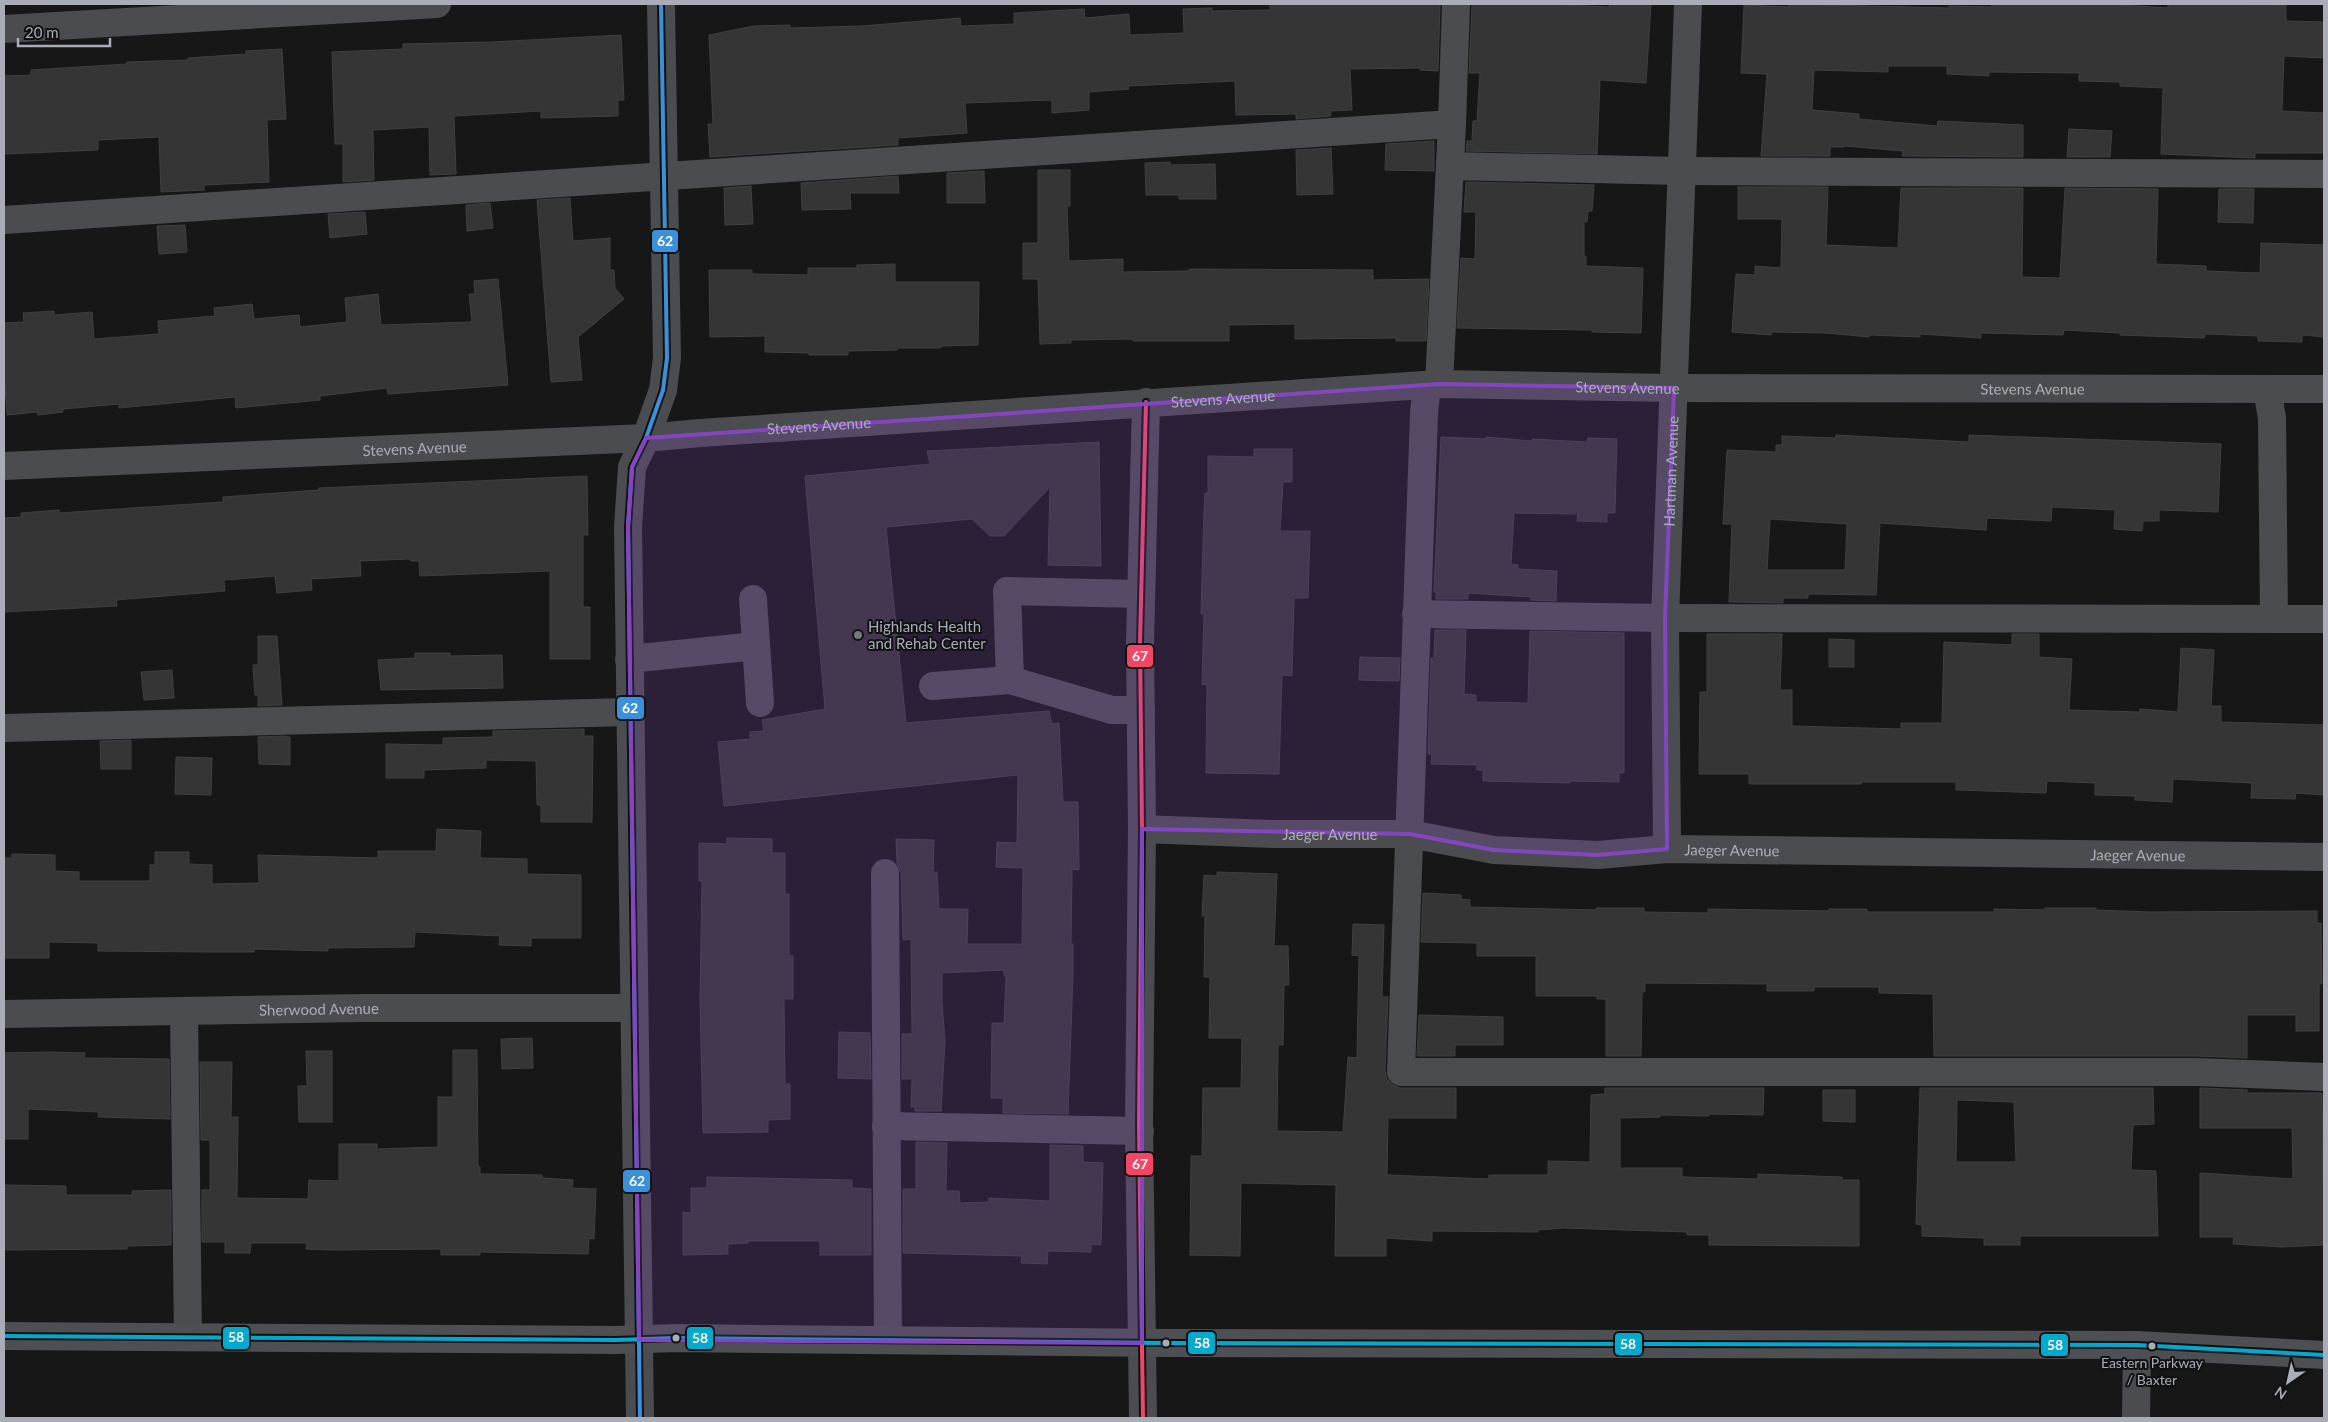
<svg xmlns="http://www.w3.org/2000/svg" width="2328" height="1422" font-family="Lato,sans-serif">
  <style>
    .building { fill: #353536; stroke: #3f4043; fill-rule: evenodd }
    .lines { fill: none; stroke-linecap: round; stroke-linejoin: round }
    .minor { stroke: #4b4c50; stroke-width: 28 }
    .major { stroke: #4d4f52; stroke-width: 28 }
    .bus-1-casing { stroke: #111113; stroke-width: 8 }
    .bus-2-casing { stroke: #111113; stroke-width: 8 }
    .bus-3-casing { stroke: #111113; stroke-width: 8 }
    .bus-1 { stroke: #00a9ce; stroke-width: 4 }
    .bus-2 { stroke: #3a90db; stroke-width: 4 }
    .bus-3 { stroke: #f34667; stroke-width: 4 }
    .marked { fill: #8446be; fill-opacity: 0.2; stroke: #8446be; stroke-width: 4; stroke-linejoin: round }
    .poi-dot { fill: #757880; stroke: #111113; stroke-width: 2 }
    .bus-dot { fill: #a8adb8; stroke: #111113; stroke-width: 2 }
    .labels { text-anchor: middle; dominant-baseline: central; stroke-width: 4; stroke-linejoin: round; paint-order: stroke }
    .bus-label { font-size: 14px; fill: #a8adb8; stroke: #111113 }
    .street-label { font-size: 15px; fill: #a8adb8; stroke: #111113 }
    .poi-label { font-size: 15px; fill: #a8adb8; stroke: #111113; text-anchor: start }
    .line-badge { stroke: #111113; stroke-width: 2 }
    .badge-label { font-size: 14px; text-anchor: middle; font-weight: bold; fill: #fff }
  </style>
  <rect width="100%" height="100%" fill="#171717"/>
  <g class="building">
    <path d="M1270,4H1440L1438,71L1420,70V68L1350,69L1352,110L1330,111L1331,116L1296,119V114L1236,115L1235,81L1128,86L1129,89L1089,92V110L1052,113V100L965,103L967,133L898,138V145L710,157L708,124H713L709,35L754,26L790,25V28L862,26L960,18L961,26L1014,24V13L1084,9L1085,18L1129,14L1130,35L1184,33L1183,9L1212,8V11L1270,10Z"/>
    <path d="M1472,4H1547L1609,7L1610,4H1651L1646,83L1600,80L1597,154L1466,151L1467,141H1472L1473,121H1477L1480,73H1469Z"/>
    <path d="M1789,4L1949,8V6L1992,7V4H2107L2168,8V4L2286,5V21L2324,22V58L2284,56L2282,111L2324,113V153H2255V158L2161,154L2163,88L2120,86V82L2079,81V73L1989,72V76L1947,74V66H1888V72L1814,70L1812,110L1859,114V119L1937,126L1938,121L2023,125V157L1902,156L1903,151L1845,146L1844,147H1830V156H1761L1767,74L1741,73L1744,5L1789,7Z"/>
    <path d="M621,35L624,100H618V116L541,118V111L454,116L456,174L430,175L429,127L373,130L374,180L343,182V144H335L332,52L403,49V44L492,42Z"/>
    <path d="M282,49L286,119L267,120L269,182L204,185V190L161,192L159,137L98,140V150L4,154V76L31,75V70L127,64V62L188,60V58L246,54V51Z"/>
    <path d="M2069,129L2112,131L2110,157H2067Z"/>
    <path d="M1434,141V171L1385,170L1386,144Z"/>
    <path d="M1331,148L1333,194L1297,195L1296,150Z"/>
    <path d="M1170,162V165L1215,164L1216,199H1179V195H1146L1145,163Z"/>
    <path d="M1038,170H1070V206H1067L1069,261L1123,259V272L1187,271L1191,269L1373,270V280L1429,279L1426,341H1396V338L1295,339V324L1229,325V341H1133V339L1071,340V343L1040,344L1038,279H1023V243H1038Z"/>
    <path d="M984,171L985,203H947V173Z"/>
    <path d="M898,176L899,193H850L851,209L802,210L801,183Z"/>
    <path d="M1466,182L1594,185L1592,211H1588L1587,222H1584V256H1586V266L1643,268L1641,333L1592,332V330L1457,328L1461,258L1475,259L1476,212H1464Z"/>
    <path d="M751,186L753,224L725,225L724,188Z"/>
    <path d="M1738,187H1828L1826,245L1898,248L1901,188H2023L2022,277L2060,278L2065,188L2158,189L2156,264L2206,266V271L2260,273L2261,243L2324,245V337L2302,335V342L2258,341V336L2205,334L2204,338L2120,335V333L2064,330L2063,335L1981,333V338L1920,334V337L1869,335V337L1826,333L1772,332L1771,335L1732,332L1736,274L1755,275V266L1781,268L1782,219H1738Z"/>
    <path d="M2219,189H2254L2253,223L2218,222Z"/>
    <path d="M570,198L573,241L610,238V270H614L615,288L624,299L578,337L582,380L551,382L537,200Z"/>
    <path d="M490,203L493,228L467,231L466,205Z"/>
    <path d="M365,212L367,234L330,238L328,214Z"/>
    <path d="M185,225L187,252L159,254L157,226Z"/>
    <path d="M895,264V282H979L978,345L941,346V348H897V350L848,351V355H809V353L765,352V336L710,337L709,270H752V274L808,275V268H857V265Z"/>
    <path d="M498,279L508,385L388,394L387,388L320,396V400L236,408L235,397L119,408V404L63,409V412L38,415L37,412L7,415L4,372V323L24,322L23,313L54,311V315L92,312L94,339L159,334L158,321L215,316L214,308L252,304L254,319L299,315L300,327L347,322L345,298L378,294L381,325L472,322L469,294H475L474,281Z"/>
    <path d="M1836,435L1969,442V435L2221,444L2218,512L2159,510V521H2143L2142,531L2114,529L2115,510L2052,507L2051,521L1987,518L1986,530L1880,523L1876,595L1808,594V598H1783V603L1729,602L1732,524H1723L1727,450L1776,452V445H1782V436L1835,438ZM1770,519L1847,524L1845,570H1767Z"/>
    <path d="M1441,437L1486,439V437L1532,441V439L1587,442L1588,438L1617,439L1615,513H1607V522L1577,521L1578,514L1514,513L1511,564L1518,565V569L1557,571L1556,601L1531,600V597L1468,593V599H1436V592H1434Z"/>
    <path d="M1099,442L1101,566L1048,565L1050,487L1004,536H990L972,519L886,527L906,723L1049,711L1052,724L1059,723L1063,802H1078L1079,870L1072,869L1071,944H1073V975L1068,1114L1003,1113V1098H991L992,1023H1004L1006,976H1004V970L942,973V1002L945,1041L941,1111H915V1107H911L912,1079H902V1034H912L911,939L903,940L901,873L897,863L896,839L934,840L933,872H937L939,909H968L967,944H1022L1023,868L996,867L997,842L1017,843L1018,775L724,806L718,742L750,739V732L764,731L762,720L825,709L805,476L930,464L927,451Z"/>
    <path d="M1254,449H1292V482H1283L1280,531H1310L1308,598H1294L1292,676L1282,675L1279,774L1206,773L1207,685L1202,684L1204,614H1201L1204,510L1205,493H1208V456L1254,457Z"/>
    <path d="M587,476L588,535H583V607H590V659H550V571L420,576L419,561H411L410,559L360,561L361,576L311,579L312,590L277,593L275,576L224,580L225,591L116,600L117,606L4,612V518L21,517V513L59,510V513L223,502V497L319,490V488Z"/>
    <path d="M1435,630H1466L1464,694L1476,695V702L1528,703L1530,631L1624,633V773H1619V782L1570,781V783L1483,781V770H1477V765L1431,764L1432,754H1428L1431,658H1434Z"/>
    <path d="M1707,634H1782L1780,690H1792V726L1901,729V723H1942L1944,642L2012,645V634H2039V657L2072,659L2069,710L2140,712V709L2178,712L2181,648L2214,650L2211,706H2221V722L2324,725V795L2296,793L2295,799L2251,798L2252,783L2173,779L2172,802L2135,800V796L2095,795V783L2047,781L2046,793L1956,790V782H1861V784H1749V774H1699L1700,692H1707Z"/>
    <path d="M258,636H277L282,705L258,706V695H255L253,665H258Z"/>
    <path d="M1829,639L1854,640V667H1829Z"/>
    <path d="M415,653H450V656L502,655L503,688L381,690L378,660L415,658Z"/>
    <path d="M1360,657L1400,658L1399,681L1359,680Z"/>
    <path d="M172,670L174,698L144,700L141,672Z"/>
    <path d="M584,729V736H593L592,822H541V805H537L536,761L486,760V768L424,770V778H386V744L443,745V738L493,737V731Z"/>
    <path d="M284,736L290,737V765L259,764L258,737Z"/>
    <path d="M131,740V769H101L100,741Z"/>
    <path d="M176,757L212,758L211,795L175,794Z"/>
    <path d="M437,829L481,831L480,858L527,859V874L581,875V938H531V946L499,945L500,936L415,932L414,947L328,948V951L254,949V952H208L98,951V943L49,942V958H4V858H12V854L55,855V871L79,872V881H150V865H155V852H189V864L212,865V884L259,883L258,855L378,858V851H436Z"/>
    <path d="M727,838L772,839V853H785V894H789V956H793V999H784L785,1084H790V1119L768,1120V1132L703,1133L700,999L702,881H699V843L727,844Z"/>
    <path d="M1217,872L1277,874L1274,946H1288L1289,985H1284L1283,1045H1278L1277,1131L1343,1132L1348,1057L1357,1058L1359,956L1352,955L1353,924L1384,925L1382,997H1388L1385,1071L1387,1079L1393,1085L1400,1088H1456V1118H1388L1387,1175L1489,1179V1175H1548V1161L1590,1162L1591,1095L1605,1094V1088H1764L1763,1115L1709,1114V1116L1660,1115V1117L1620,1118V1168H1682V1177L1758,1179V1174L1842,1177V1180H1859V1246L1709,1245V1235H1687V1232L1563,1228L1538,1230V1232L1432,1231V1241L1386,1238V1256H1335L1336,1185L1241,1183L1240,1256L1190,1255L1191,1156H1202L1203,1088H1241L1242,1038H1209L1210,977H1204L1205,916H1202L1204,875L1217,876Z"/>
    <path d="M1423,893L1461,895V899L1470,900V907L1596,910V908H1644V912L1708,913V909L1829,911V909H1867V912H1994V909L2045,910V908H2096V910L2150,912L2317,911V923H2321L2322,984H2319V1031H2296V1015H2247V1058L2196,1056H1934L1933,994L1879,993V987H1814V991H1767V984L1645,983V992H1642L1641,1056H1606V999H1597V996H1536V956H1477V943L1421,942Z"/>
    <path d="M1419,1015L1503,1017V1045H1455V1056H1417Z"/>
    <path d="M839,1032L870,1033L871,1079L838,1078Z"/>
    <path d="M532,1038L533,1068L502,1069L501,1039Z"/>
    <path d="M453,1050H477L478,1167H480V1174L542,1175V1178L573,1180L572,1188L596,1189L594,1239L589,1238L588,1254L480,1252V1255H441V1249L330,1250L306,1249L307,1243H251L250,1253H225V1242H202V1190H210V1140H201L200,1062H232L231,1117H238L237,1198L308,1199L309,1180L339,1181V1144H377V1149L438,1147V1097H453Z"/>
    <path d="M306,1051H332V1122H299L298,1086H307Z"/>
    <path d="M50,1052L85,1053L84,1058L169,1059L170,1119L98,1117L99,1112L28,1109V1139H4V1053Z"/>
    <path d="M1920,1088H2153L2154,1124L2133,1125L2131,1170L2156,1171L2158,1236H2020V1245H1984V1238L1922,1236V1225L1916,1224ZM1957,1100L2014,1102L2016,1162H1956Z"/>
    <path d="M2200,1088L2247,1090V1093H2322L2324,1245L2282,1247L2233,1244L2234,1237H2200V1173L2293,1179L2292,1128H2200Z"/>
    <path d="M1823,1090H1855V1122L1823,1121Z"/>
    <path d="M916,1142L947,1143L946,1191H959L960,1203L989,1202V1198L1050,1201V1145L1083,1146V1162L1103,1163L1101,1245L1091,1244V1252L1048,1251L1047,1264L1021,1263L1022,1256L903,1253V1189H916Z"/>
    <path d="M707,1177L852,1180V1188L871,1189V1255H820V1241H748V1243L728,1244V1254L683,1255V1212L691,1213V1188H707Z"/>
    <path d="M4,1185L66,1186V1195H132V1191L171,1190V1245L127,1246V1249L4,1250Z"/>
  </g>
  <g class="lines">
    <g class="minor">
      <path d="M4,29L437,4"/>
      <path d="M1450,166L1682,171L2324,174"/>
      <path d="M4,220L1452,124"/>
      <path d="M1439,384L1452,124L1456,4"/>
      <path d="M1427,385L1424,413L1401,1072H2196L2324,1077"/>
      <path d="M2267,389L2272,418L2274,619"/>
      <path id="s1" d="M4,466L646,438L700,433L1439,384L1674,388L2324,389"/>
      <path d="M753,599L760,703"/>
      <path d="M1416,614L1665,618L2324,619"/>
      <path d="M629,659L756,646"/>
      <path d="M1010,680L1007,591L1141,594"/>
      <path d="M933,686L1010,680L1112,710H1141"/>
      <path d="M4,728L630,712"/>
      <path id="s2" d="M1142,829L1275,834H1410L1494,850L1598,855L1667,849L2324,857"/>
      <path id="s3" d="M1667,849L1665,618L1688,4"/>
      <path d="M885,873L888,1340"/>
      <path d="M184,1012L188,1337"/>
      <path id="s4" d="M4,1014L363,1008H634"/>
      <path d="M886,1126L1140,1131"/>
      <path d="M640,1418L628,527L632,467L646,438L663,390L667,358L661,4"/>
      <path d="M1143,1418L1139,1124L1142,829L1140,642L1146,402"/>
      <path d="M2136,1418L2137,1345"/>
    </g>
    <path class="major" d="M4,1336L616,1340L676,1338L1166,1343L2137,1345L2324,1355"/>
    <defs>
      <path id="bus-1" d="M4,1336L616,1340L676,1338L1166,1343L2137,1345L2324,1355"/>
      <path id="bus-2" d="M640,1418L628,527L632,467L646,438L663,390L667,358L661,4"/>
      <path id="bus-3" d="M1143,1418L1139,1124L1142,829L1140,642L1146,402"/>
    </defs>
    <use href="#bus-1" class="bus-1-casing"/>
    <use href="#bus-2" class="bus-2-casing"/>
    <use href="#bus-3" class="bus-3-casing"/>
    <use href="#bus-1" class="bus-1"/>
    <use href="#bus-2" class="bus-2"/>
    <use href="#bus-3" class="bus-3"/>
  </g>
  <path class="marked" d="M1439,384L1674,388L1665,618L1667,849L1598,855L1494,850L1410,834L1142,829V1343L639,1340L628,527L632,467L646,438Z"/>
  <circle class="poi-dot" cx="858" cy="635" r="5"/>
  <g class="bus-dot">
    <circle cx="676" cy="1338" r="4.5"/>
    <circle cx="1166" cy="1343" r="4.5"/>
    <circle cx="2152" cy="1346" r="4.5"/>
  </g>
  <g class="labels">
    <g class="bus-label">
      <text x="2152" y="1362">Eastern Parkway<tspan x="2152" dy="17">/ Baxter</tspan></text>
    </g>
    <g class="street-label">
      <text stroke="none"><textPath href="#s1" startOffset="1626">Stevens Avenue</textPath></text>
      <text stroke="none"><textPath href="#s1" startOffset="2031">Stevens Avenue</textPath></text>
      <text stroke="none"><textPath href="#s1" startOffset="1221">Stevens Avenue</textPath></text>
      <text stroke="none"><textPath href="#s1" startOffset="816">Stevens Avenue</textPath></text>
      <text stroke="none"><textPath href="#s1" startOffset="411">Stevens Avenue</textPath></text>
      <text stroke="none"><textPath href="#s3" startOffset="378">Hartman Avenue</textPath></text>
      <text stroke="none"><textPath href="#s2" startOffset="188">Jaeger Avenue</textPath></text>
      <text stroke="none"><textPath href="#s2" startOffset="592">Jaeger Avenue</textPath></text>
      <text stroke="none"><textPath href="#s2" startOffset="998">Jaeger Avenue</textPath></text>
      <text stroke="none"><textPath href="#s4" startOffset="315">Sherwood Avenue</textPath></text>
    </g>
    <g class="poi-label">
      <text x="868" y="626">Highlands Health<tspan x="868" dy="17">and Rehab Center</tspan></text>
    </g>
  </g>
  <g class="line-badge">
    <rect x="651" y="229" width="28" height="24" rx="5" fill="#3a90db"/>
    <rect x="1126" y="644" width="28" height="24" rx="5" fill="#f34667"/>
    <rect x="616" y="696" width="29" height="24" rx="5" fill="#3a90db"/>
    <rect x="1125" y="1152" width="29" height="24" rx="5" fill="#f34667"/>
    <rect x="622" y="1169" width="29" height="24" rx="5" fill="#3a90db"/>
    <rect x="222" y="1326" width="28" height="24" rx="5" fill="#00a9ce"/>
    <rect x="686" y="1326" width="28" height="24" rx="5" fill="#00a9ce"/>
    <rect x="1187" y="1331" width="29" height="24" rx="5" fill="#00a9ce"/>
    <rect x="1614" y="1332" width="29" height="24" rx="5" fill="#00a9ce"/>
    <rect x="2040" y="1333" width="29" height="24" rx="5" fill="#00a9ce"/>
  </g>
  <g class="badge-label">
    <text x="665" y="246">62</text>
    <text x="1140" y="661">67</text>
    <text x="630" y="713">62</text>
    <text x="1140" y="1169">67</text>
    <text x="637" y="1186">62</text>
    <text x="236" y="1342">58</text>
    <text x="700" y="1343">58</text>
    <text x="1202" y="1348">58</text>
    <text x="1628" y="1349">58</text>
    <text x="2055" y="1350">58</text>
  </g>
  <rect width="2328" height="1422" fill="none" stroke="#a8adb8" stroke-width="10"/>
  <g transform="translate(2288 1382) rotate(214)" stroke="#111113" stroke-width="4" paint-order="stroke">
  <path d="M0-4L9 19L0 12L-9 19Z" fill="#a8adb8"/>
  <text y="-8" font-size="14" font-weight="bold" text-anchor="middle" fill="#a8adb8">N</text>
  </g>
  <path d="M18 38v8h92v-8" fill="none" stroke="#a8adb8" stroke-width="2.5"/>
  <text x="25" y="38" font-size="15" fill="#a8adb8" stroke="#111113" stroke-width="4" paint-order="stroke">20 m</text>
</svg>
